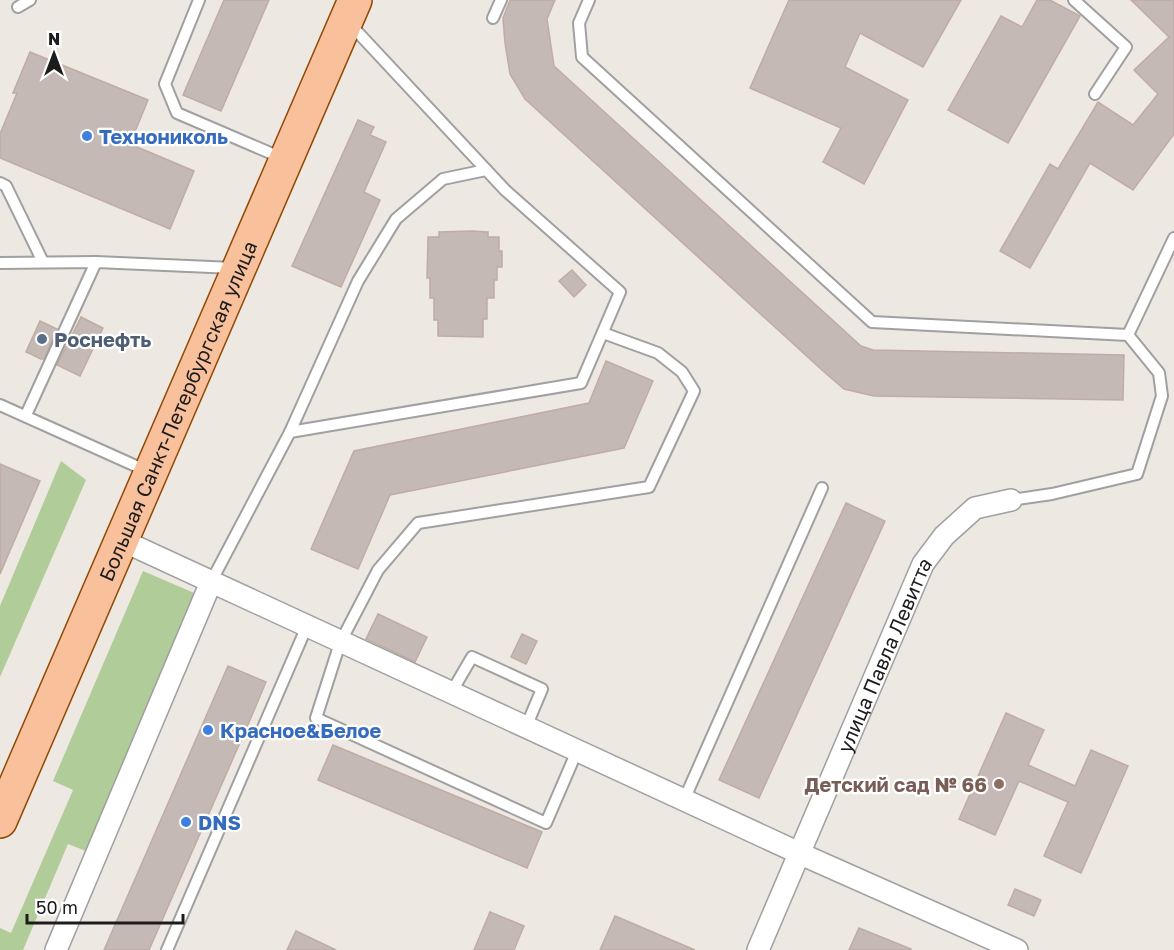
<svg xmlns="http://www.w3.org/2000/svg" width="1174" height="950" font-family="'Golos Text',sans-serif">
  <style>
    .forest { fill: #b0cc98 }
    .building { fill: #c5b9b6; stroke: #bfaca5; stroke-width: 1.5 }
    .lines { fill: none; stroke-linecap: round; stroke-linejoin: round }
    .lane-casing { stroke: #a0a0a0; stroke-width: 14 }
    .street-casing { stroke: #a0a0a0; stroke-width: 24 }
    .primary-casing { stroke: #914904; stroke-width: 36 }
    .lane { stroke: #fff; stroke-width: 10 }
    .street { stroke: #fff; stroke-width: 21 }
    .primary { stroke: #f9c09c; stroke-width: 33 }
    .shop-dot { fill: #3f7fe0; stroke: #fff; stroke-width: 2 }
    .service-dot { fill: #5c6f8a; stroke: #fff; stroke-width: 2 }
    .education-dot { fill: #8d6e63; stroke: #fff; stroke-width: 2 }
    .labels { text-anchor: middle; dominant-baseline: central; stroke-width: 4.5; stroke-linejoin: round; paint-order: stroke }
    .shop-label { font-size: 20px; font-weight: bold; fill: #366cbe; stroke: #fff; text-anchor: start }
    .service-label { font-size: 20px; font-weight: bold; fill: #4e5e75; stroke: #fff; text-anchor: start }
    .street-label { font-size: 20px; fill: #1c1c1c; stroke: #fff }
    .education-label { font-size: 20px; font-weight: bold; fill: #785e54; stroke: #fff; text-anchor: end }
  </style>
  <rect width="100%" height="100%" fill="#eee8e2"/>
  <g class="forest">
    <path d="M61,461L86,480L0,677V606Z"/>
    <path d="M143,571L199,595L91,853L68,844L23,950H0V928L11,933L73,790L53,781Z"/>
  </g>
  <g class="building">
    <path d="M224,0H269L221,111L183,95Z"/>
    <path d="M510,0H555L547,19L554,66L861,346L873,350L1124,355L1123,400L874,396L844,389L823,371L525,99L510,74L505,43L503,18Z"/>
    <path d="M789,0H961L923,67L860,33L845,67L908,100L864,184L823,162L841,128L750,88Z"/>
    <path d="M1037,0H1050L1080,16L1008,143L948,110L1001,16L1022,27Z"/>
    <path d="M1131,0H1174V134L1133,190L1090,163L1030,268L1000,251L1050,164L1058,169L1098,102L1133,125L1158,94L1134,70L1169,37Z"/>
    <path d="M30,52L148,100L130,144L194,171L170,229L0,158V134L17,93H13Z"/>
    <path d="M358,120L374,127L370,135L386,142L364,192L380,200L341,287L292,266Z"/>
    <path d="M472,231L488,232V237H499V251H502V267H497V280H494V298H487V319H483V337L438,336V320H434V298H430V278H427L428,237H439V232Z"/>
    <path d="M572,270L586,285L574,297L559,281Z"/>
    <path d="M81,317L103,328L80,376L57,365Z"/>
    <path d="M40,321L57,329L44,359H41L26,352Z"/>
    <path d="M606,361L653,381L624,448L390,495L358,569L311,549L354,451L589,403Z"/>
    <path d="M0,464L40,481L0,574Z"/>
    <path d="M846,503L885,521L759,798L719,780Z"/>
    <path d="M378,614L427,637L415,662L366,639Z"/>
    <path d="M522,634L537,641L526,664L511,657Z"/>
    <path d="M228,666L266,682L253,713L149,950H104Z"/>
    <path d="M1006,713L1044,730L1028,765L1075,786L1091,750L1128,766L1081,873L1044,856L1068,802L1019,781L995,835L959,819Z"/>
    <path d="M333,745L542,832L527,868L318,780Z"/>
    <path d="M1015,889L1041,900L1034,916L1008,905Z"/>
    <path d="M490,912L524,926L514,950H474Z"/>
    <path d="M615,916L695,950H600Z"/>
    <path d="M859,928L911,949V950H849Z"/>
    <path d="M296,931L336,950H287Z"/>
  </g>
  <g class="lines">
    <defs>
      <g id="lane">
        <path d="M199,0L165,84L177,113L282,158"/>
        <path d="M589,0L579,23L582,57L872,322L1128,335L1159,373L1162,396L1137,474L1052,494L1011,500"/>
        <path d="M1074,0L1126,47L1095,94"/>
        <path d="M18,7L30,0"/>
        <path d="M493,18L501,0"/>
        <path d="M0,183L6,186L43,262"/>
        <path d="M0,263L96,262L234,268"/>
        <path d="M1128,335L1174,238"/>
        <path d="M0,405L147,471"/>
        <path d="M26,415L96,262"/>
        <path d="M290,432L358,281L396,219L443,179L486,170"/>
        <path d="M211,582L290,432L581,383L620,292L505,190L350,24"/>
        <path d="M451,693L472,657L542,689L526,727"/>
        <path d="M577,751L546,823L316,718L340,643L378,570L418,523L649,487L694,391L682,372L658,353L603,333"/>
        <path d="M684,800L822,488"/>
        <path d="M167,950L307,626"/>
      </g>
      <g id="street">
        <path d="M121,540L812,859L1017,950"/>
        <path d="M56,950L211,582"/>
        <path id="s1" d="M758,950L923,564L944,536L975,508L1011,500"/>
      </g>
      <g id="primary">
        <path id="s2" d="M0,821L355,0"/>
      </g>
    </defs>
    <use href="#lane" class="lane-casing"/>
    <use href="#street" class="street-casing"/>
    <use href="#primary" class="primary-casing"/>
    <use href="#lane" class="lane"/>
    <use href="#street" class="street"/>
    <use href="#primary" class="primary"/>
  </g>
  <g class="shop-dot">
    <circle cx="87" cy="136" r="6"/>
    <circle cx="208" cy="730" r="6"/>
    <circle cx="186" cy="822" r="6"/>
  </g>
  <circle class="service-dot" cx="42" cy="339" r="6"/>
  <circle class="education-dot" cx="999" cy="784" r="6"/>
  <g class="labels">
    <g class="shop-label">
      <text x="99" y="136">Технониколь</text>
      <text x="220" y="730">Красное&amp;Белое</text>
      <text x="198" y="822">DNS</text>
    </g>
    <g class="service-label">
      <text x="54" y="339">Роснефть</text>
    </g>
    <g class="street-label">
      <text stroke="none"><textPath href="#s2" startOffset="447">Большая Санкт-Петербургская улица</textPath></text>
      <text stroke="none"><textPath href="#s1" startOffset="321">улица Павла Левитта</textPath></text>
    </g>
    <g class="education-label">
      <text x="987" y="784">Детский сад № 66</text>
    </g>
  </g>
  <g transform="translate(54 54)" stroke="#ffffff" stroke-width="4.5" paint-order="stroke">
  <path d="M0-4.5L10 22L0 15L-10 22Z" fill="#1c1c1c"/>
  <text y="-9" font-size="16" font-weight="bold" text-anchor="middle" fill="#1c1c1c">N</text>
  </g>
  <path d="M27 914v9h156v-9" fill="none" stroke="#1c1c1c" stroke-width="3"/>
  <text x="36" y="914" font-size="18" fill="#1c1c1c" stroke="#ffffff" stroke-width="4.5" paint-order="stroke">50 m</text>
</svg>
